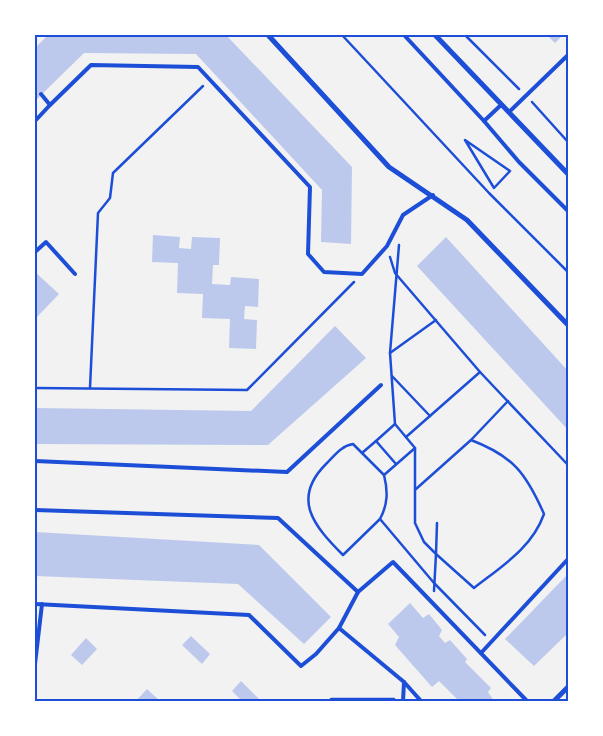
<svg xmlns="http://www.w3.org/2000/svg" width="603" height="736" font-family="'DM Sans',sans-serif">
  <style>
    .building { fill: #bdc9ec }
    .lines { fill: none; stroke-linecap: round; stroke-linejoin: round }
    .path { stroke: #1d4ed8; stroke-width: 2.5 }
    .service { stroke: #1d4ed8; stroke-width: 4 }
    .minor { stroke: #1d4ed8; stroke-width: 5 }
    .neatline { fill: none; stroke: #1d4ed8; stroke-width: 2 }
  </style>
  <rect width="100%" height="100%" fill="#f2f2f2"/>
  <g class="building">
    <path d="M48,35H226L352,167L351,244L321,242L322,190L196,54L84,53L35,101V48Z"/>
    <path d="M547,35H563L555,43Z"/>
    <path d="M153,235L180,237L179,248L191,249L192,237L220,238L219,265H213L212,284L230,285L231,277L259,279L258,307L245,306L244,319L257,320L256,349L229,348L230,319L202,318L203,294L177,293L178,263L152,262Z"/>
    <path d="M446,237L568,371V430L417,266Z"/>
    <path d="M35,272L59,294L35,319Z"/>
    <path d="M335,326L366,358L268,445L35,444V408L251,411Z"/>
    <path d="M35,532L259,545L331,617L304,644L238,584L35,576Z"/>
    <path d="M568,574V633L534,666L505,639Z"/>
    <path d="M410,603L423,618L429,614L442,630L439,636L445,643L450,640L467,659L465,662L491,688L488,692L494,701H459L439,681L432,687L395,645L399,637L388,624Z"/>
    <path d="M191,636L210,654L202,664L182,645Z"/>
    <path d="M86,638L97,649L82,665L71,655Z"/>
    <path d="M241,681L260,700L259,701H242L232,691Z"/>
    <path d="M147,689L160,701H136Z"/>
  </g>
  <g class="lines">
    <g class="path">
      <path d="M342,35L489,193L568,272"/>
      <path d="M465,35L519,89"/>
      <path d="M532,102L568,142"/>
      <path d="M465,140L510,171L494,188Z"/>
      <path d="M390,257L395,273L480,372L568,465"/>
      <path d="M390,353L436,320"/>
      <path d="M392,376L430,416"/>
      <path d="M35,388L247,390L354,282"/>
      <path d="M90,388L98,213L110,198L113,173L203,86"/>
      <path d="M395,424L415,448L384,475C388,491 388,504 380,519L434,583L485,635"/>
      <path d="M406,437L480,372"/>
      <path d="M471,440L508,401"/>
      <path d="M415,448V523L424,542L436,554L434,591"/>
      <path d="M362,453L376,441"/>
      <path d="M396,464L376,441L395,424L390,353L399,245"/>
      <path d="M416,489L471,440C513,456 526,473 544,514C532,548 502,566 474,588L436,554L437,523"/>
      <path d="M380,519L343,555C314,526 291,499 326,464C335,455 341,446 353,444L384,475"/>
      <path d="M330,701L331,699H394"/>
    </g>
    <g class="service">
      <path d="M404,35L484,121L519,162L568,211"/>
      <path d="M41,94L50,105L91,65L198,67L310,187L308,254L324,272L362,274L387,246L403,215L433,195"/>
      <path d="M509,112L568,55"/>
      <path d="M35,121L50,105"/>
      <path d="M484,121L501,105"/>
      <path d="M35,252L46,242L75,274"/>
      <path d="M35,461L287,472L381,385"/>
      <path d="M35,510L278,518L358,592"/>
      <path d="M35,604L249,615L301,666L316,654L339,628L358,592L393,562L527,701"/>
      <path d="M339,628L404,682L421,701"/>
      <path d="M481,653L568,559"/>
      <path d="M35,664L42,604"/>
      <path d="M403,701L404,682"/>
    </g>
    <g class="minor">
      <path d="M268,35L389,167L467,220L568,325"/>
      <path d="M435,35L568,174"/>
      <path d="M554,701L568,687"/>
    </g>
  </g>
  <rect width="603" height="736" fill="none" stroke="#ffffff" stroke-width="72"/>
  <rect x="36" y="36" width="531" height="664" class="neatline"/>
</svg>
